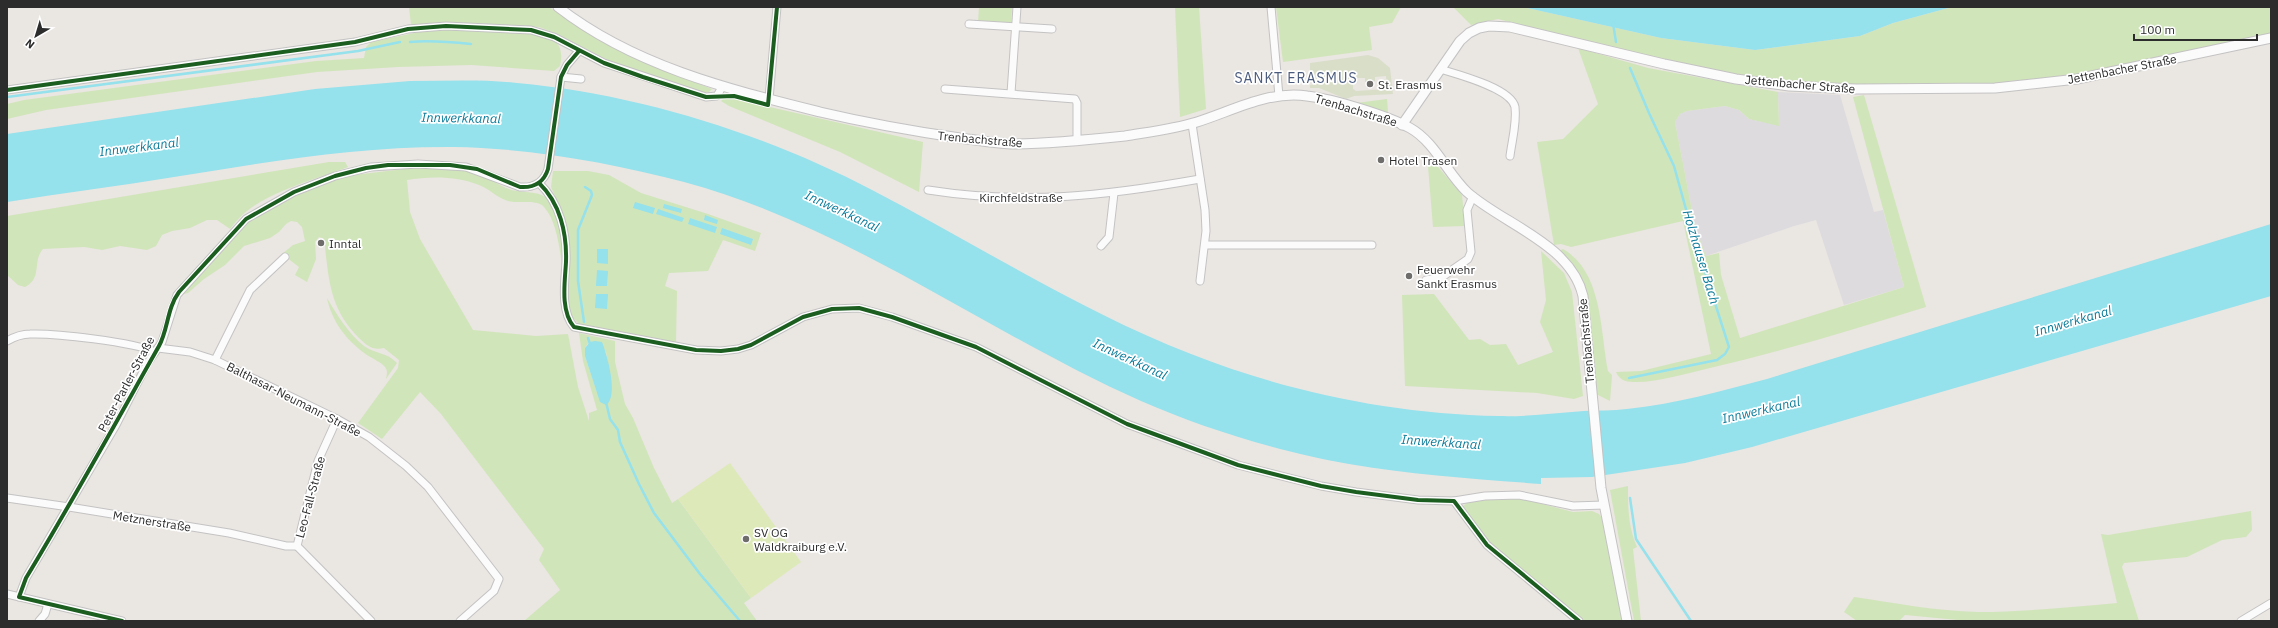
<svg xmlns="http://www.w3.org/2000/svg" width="2278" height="628" font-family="'IBM Plex Sans',sans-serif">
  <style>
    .industrial { fill: #dddbde }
    .green { fill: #d1e5ba; fill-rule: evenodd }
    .cemetery { fill: #d9dec9; fill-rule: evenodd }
    .pitch { fill: #dde9b8 }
    .water { fill: #95e1ec }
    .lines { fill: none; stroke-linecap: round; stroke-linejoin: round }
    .stream { stroke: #95e1ec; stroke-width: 2.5 }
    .street-casing { stroke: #c4c3c3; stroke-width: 9 }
    .secondary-casing { stroke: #c4c3c3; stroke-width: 11 }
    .street { stroke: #fcfbfb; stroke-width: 7 }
    .secondary { stroke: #fcfbfb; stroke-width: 9 }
    .cycleway-casing { stroke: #fff; stroke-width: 6 }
    .cycleway { stroke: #1b5e20; stroke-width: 4 }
    .poi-dot { fill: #6e6d6c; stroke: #fff; stroke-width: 1.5 }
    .labels { text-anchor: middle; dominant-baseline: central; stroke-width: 3.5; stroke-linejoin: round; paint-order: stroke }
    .street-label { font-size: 12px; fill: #2c2c2c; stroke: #fff }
    .poi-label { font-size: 12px; fill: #2c2c2c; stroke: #fff; text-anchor: start }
    .water-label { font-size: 13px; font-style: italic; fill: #0b7b9a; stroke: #fff }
    .quarter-label { font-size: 14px; letter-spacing: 1px; fill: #4b5b7e; stroke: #fff }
  </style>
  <rect width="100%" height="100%" fill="#eae6e2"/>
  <path class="industrial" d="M1778,92L1840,95L1874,212L1883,210L1904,287L1844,305L1816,220L1794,226L1706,256L1695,226L1675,122L1680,114L1687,111L1725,106L1739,110L1749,119L1779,125Z"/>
  <g class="green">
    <path d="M409,7H549L598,40L649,64L712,89L709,92H703L616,64L555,33L539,27L477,23L411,25Z"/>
    <path d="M979,7H1012L1011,25L978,23Z"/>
    <path d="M1175,7H1199L1206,109L1180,117Z"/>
    <path d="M1276,7H1401L1392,23L1369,27L1372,50L1283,62Z"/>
    <path d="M1453,7H1523L1661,38L1755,50L1860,36L1893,23L1952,7H2271V35L2073,75L2009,83L1865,85L1767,79L1712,70L1575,39L1498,19L1471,25Z"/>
    <path d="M457,29C479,30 540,28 556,42C562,48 562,58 560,66L554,71L471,65L398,67L317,72L46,110L7,119V104L24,100L316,61L364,58L366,47L371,42L419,32Z"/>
    <path d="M1578,48L1648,68L1778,92L1779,126L1749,119L1739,110L1725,106L1687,111L1680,114L1675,122L1695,226L1706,256L1719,253L1721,275L1740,338L1904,287L1853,97L1864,95L1926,307C1855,329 1783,351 1710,368C1688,373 1656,383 1633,382C1625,382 1619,379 1616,372L1641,371L1711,354L1683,221L1571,247L1561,244L1554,245L1537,142L1563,139L1598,104Z"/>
    <path d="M723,99H735L923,142L919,192L840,152L729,106L721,101Z"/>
    <path d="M1387,99L1388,112H1382L1356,103Z"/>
    <path d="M1427,154L1462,195L1465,226L1433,227Z"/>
    <path d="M329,162H345L348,167C318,178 272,191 247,211C240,216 235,223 230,229L217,220H207L190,228L172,231L162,235L156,246L147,250L120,246L102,250L84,247L43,249C32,261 43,278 25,287L18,285L7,275V216Z"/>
    <path d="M404,169C427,168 453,165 475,172C489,177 502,189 517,191C529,193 542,191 551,202C565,220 563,255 563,277C561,257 558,222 544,207C537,199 518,204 508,201C497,198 490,189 479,185C457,176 430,176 407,180L410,212L420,239L473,330L536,336L568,334L578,387L589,421V413L597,410L583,361L579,333L615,341V362L625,404L633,418L654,468L672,503L678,499L751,598L744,603L757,621H524L560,590L539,560L544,549L441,414L420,392L382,439L358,423L398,368L399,360L384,348C373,351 366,345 359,338C329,308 329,279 324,239L319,237L315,242L316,259L307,282L295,275L299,267L282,254L293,245L305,241L302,227L297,222L291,221L286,224L279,232L270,238L244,246L225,265L204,279L188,293L180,295L249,221L273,206L327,182L345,176ZM589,342L606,352L608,365L597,392L585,356V348Z"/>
    <path d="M553,171H588L609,175L641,193L708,214L761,233L755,251L723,240L708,271L669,273L665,286L677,291L676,343L580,325L570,315L567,301L561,210L551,187Z"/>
    <path d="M1563,249C1603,272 1600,331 1608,371L1612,375L1610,401L1596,394L1586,292L1577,271L1559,251Z"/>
    <path d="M1541,251L1564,273L1572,292L1583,396L1574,399L1537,393L1405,386L1402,295L1434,294L1469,340L1480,339L1490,345L1506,344L1518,365L1553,352L1540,322L1546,300Z"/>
    <path d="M327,298C337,315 348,333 364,346C375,354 387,352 397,363L386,379C387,374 388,371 385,367C381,362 373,359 367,355C347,341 332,322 327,298Z"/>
    <path d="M1628,486C1628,508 1628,526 1637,547L1633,549L1641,621H1634L1610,490Z"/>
    <path d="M1486,498H1519L1573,512L1592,511L1599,514L1603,519L1622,621H1582L1496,550L1478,531L1464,511L1463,506L1468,502Z"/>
    <path d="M2251,511L2252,530L2246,537L2222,540L2187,557L2124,563L2122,567L2139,621H1968L1905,615L1899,621H1857L1844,612L1854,597C1895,603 1936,611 1978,612C2024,612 2071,607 2117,603L2101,534L2108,535Z"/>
  </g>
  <path class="cemetery" d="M1368,55L1378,58L1390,68L1393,94L1354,96L1346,99L1319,88H1310V85L1315,84V79H1310V63ZM1386,76L1387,89L1356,91L1353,89V85L1358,82V78H1365V82L1375,81V77Z"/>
  <path class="pitch" d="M730,463L801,562L751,598L678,499Z"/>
  <g class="water">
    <path d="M1523,7H1952L1893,23L1860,36L1755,50L1661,38Z"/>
    <path d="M410,81C446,81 482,79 517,83C638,94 765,134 872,190C978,245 1080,311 1191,354C1287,392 1394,414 1498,416C1527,417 1555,413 1584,411C1598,410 1613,411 1627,409C1675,404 1721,391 1767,379L2271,224V296L1752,447L1685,463L1592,477L1541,478V484C1477,479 1412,475 1349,464C1283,453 1202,428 1141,401C989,334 846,225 684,182C612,163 529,148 454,147C360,146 267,162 174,177C119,186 63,193 7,202V134L315,89Z"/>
    <path d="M635,202L655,208L653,214L633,208Z"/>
    <path d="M664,204L682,209L681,213L663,208Z"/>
    <path d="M658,209L684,218L682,222L656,214Z"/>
    <path d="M705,215L718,220L717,224L704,220Z"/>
    <path d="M690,218L717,227L715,233L688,224Z"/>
    <path d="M722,228L753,239L751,245L720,234Z"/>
    <path d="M597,249H608V264L597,263Z"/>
    <path d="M597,270L608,271L607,286H596Z"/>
    <path d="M596,294H608L607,309L595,308Z"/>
    <path d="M595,341L602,342C607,355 619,396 606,405L600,402L585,356V348L590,342Z"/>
  </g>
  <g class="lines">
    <g class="stream">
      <path d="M1613,23L1616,42"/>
      <path d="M410,42C429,40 452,42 471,44"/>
      <path d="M7,97L358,51L400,42"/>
      <path d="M584,322L578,281V230L592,195L591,191L585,187"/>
      <path d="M588,338L590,344"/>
      <path d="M1629,378L1717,360L1725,354L1729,347L1692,231L1674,166L1649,113L1630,68"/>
      <path d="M606,402L610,419L618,430L620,442L639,484L654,513L700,574L740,621"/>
      <path d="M1630,498L1636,539L1691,621"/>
    </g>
    <defs>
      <g id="street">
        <path d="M1271,7L1279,96"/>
        <path d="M969,24L1052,29"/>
        <path d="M1440,69C1456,74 1511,88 1515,107C1517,123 1512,140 1510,156"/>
        <path d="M561,77L581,79"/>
        <path d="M945,89L1075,99L1077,103V140"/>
        <path d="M7,90L355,42L408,29L446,26L531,30L554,37L604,63L706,97L717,96L722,87"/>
        <path d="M1011,93L1017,7"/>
        <path d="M769,99L777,7"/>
        <path d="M1192,124L1205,210L1206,231L1200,281"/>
        <path d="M539,183C560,203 567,233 566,262C565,281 560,311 574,327L696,350L721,351L738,349L751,345L803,317L832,309L859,308L892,317L976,347L1127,424L1238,465L1321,486L1356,492L1418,500L1454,501L1487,545L1579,621"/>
        <path d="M928,190C1025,205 1104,196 1200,179"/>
        <path d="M1206,245H1372"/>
        <path d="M1101,246L1109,237L1114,193"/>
        <path d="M1426,280L1442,277L1468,259L1471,252L1467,210L1473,196"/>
        <path d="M7,341C14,337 22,334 30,334C54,333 134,342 155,352"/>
        <path d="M158,348L190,352L215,360L337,419L369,437L406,466L428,487L499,579L494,591L460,621"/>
        <path d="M215,360L250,290L285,257"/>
        <path d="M337,419L318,461L297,546L371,621"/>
        <path d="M7,498L69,507L229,533L286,546H297"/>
        <path d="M1454,501L1485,496L1519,495L1573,506L1604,505"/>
        <path d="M7,594L122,621"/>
        <path d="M19,597L26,578L116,425L147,364L162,342L177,295L246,219L294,192L335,176L371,167L418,164L466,167L520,187C534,188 544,182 548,169L561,77L567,65L579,51"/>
        <path d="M39,621L45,614L48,604"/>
        <path d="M2241,621L2271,603"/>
      </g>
      <g id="secondary">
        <path d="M558,7C634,66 728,89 820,112C867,123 912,131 960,138C977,140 994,143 1011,144C1048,144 1087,140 1125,136C1149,132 1174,129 1197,122C1232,111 1270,90 1307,96C1333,99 1388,116 1410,128C1435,142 1447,173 1467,192C1503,224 1571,244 1583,296L1601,488L1627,621"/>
        <path d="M1402,125L1460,41L1469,33L1479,28L1489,26L1510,27L1664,64L1736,79L1789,86L1856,89L1995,88L2077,79L2271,38"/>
      </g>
    </defs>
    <use href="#street" class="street-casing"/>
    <use href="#secondary" class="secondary-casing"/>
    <use href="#street" class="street"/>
    <use href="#secondary" class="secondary"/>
    <defs>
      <g id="cycleway">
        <path d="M7,90L355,42L408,29L446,26L531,30L554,37L604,63L643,77L706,97L734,96L768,105L777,7"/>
        <path d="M539,183C560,203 567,233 566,262C565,281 560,311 574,327L696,350L721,351L738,349L751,345L803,317L832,309L859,308L892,317L976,347L1127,424L1238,465L1321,486L1356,492L1418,500L1454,501L1487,545L1579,621"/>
        <path d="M122,621L19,597L26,578C72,502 115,424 159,346C168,330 167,308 179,292L246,219L294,192L335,176L366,168L388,165H450L477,169L520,187C534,188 544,182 548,169L561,77L567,65L579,51"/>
      </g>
    </defs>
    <use href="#cycleway" class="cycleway-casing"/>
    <use href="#cycleway" class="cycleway"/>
  </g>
  <g class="poi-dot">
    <circle cx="1370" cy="84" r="4"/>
    <circle cx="1381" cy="160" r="4"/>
    <circle cx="321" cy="243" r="4"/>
    <circle cx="1409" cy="276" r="4"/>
    <circle cx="746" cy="539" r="4"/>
  </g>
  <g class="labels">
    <g class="street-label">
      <text transform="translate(2122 69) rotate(-11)">Jettenbacher Straße</text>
      <text transform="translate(1800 84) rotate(5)">Jettenbacher Straße</text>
      <text transform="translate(1356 110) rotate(17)">Trenbachstraße</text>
      <text transform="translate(980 139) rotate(5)">Trenbachstraße</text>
      <text x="1021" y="197">Kirchfeldstraße</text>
      <text transform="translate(1586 341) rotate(-95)">Trenbachstraße</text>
      <text transform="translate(126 384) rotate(-62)">Peter-Parler-Straße</text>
      <text transform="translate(294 399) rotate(27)">Balthasar-Neumann-Straße</text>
      <text transform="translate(310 497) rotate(-75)">Leo-Fall-Straße</text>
      <text transform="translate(152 521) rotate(9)">Metznerstraße</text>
    </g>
    <g class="poi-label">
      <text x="1378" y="84">St. Erasmus</text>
      <text x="1389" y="160">Hotel Trasen</text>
      <text x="329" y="243">Inntal</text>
      <text x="1417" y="269">Feuerwehr<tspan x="1417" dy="14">Sankt Erasmus</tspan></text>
      <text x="754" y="532">SV OG<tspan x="754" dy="14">Waldkraiburg e.V.</tspan></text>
    </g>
    <g class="water-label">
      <text transform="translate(461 118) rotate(1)">Innwerkkanal</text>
      <text transform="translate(139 147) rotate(-7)">Innwerkkanal</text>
      <text transform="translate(842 211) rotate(25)">Innwerkkanal</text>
      <text transform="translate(1701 257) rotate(73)">Holzhauser Bach</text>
      <text transform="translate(2073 321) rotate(-16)">Innwerkkanal</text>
      <text transform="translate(1130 359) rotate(25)">Innwerkkanal</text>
      <text transform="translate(1761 410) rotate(-13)">Innwerkkanal</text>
      <text transform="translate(1441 442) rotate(4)">Innwerkkanal</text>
    </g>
    <g class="quarter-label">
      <text x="1296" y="78">SANKT ERASMUS</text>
    </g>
  </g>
  <rect width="2278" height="628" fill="none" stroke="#2c2c2c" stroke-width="16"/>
  <g transform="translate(36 36) rotate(218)" stroke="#ffffff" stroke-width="3" paint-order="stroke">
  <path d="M0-3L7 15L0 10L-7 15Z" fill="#2c2c2c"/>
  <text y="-6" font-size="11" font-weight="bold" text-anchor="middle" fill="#2c2c2c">N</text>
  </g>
  <path d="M2134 34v6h123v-6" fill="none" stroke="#2c2c2c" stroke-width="2"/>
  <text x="2140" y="34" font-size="12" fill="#2c2c2c" stroke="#ffffff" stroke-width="3" paint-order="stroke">100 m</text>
</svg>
